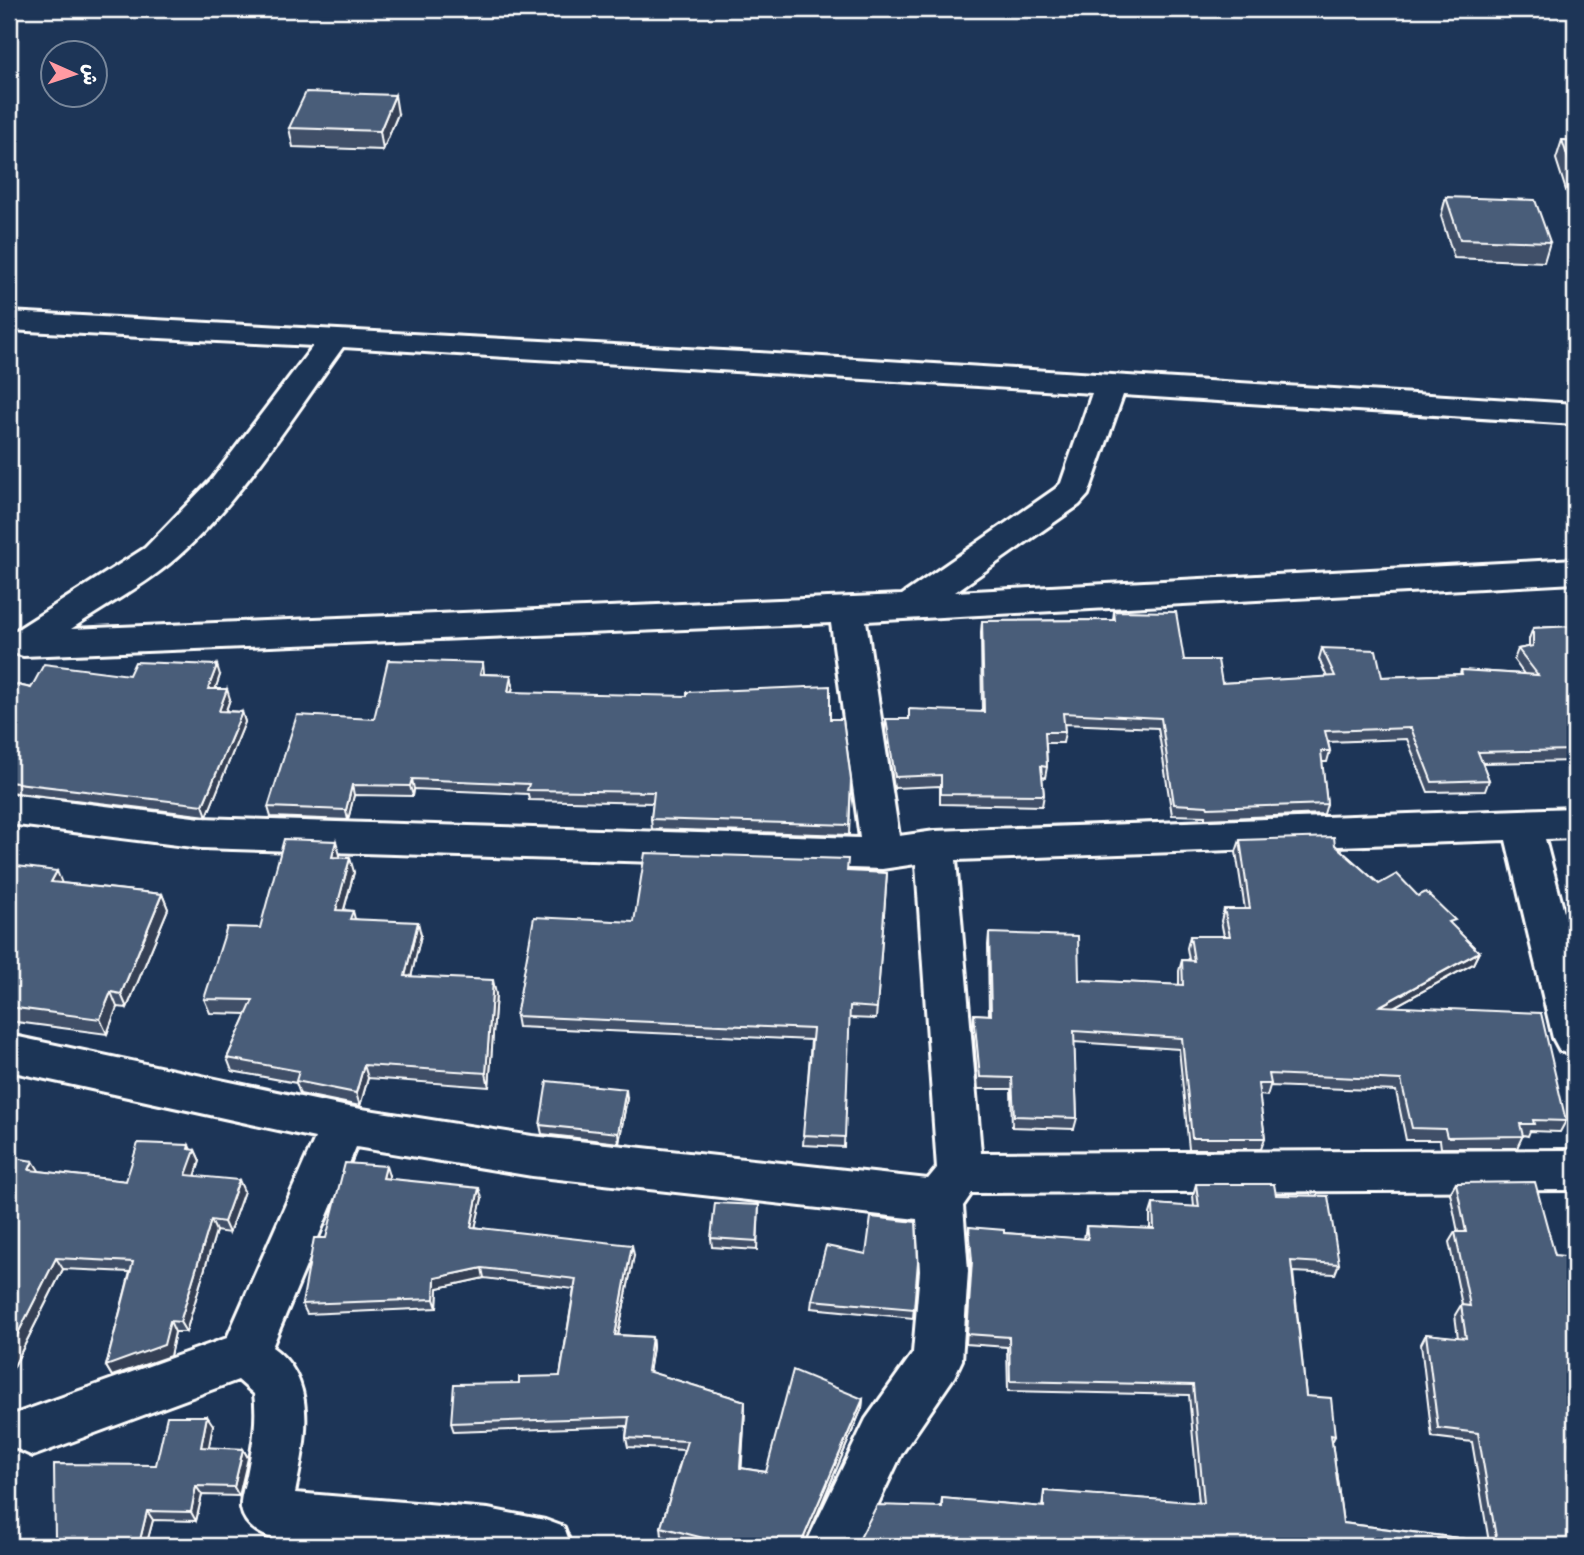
<svg xmlns="http://www.w3.org/2000/svg" width="1584" height="1555" font-family="'Patrick Hand','Playpen Sans Arabic',sans-serif">
  <style>
    .lines { fill: none; stroke-linecap: round; stroke-linejoin: round }
    .minor-casing { stroke: #fff; stroke-width: 6 }
    .minor { fill: #1d3557; fill-rule: evenodd }
    .wall { fill: #405068; stroke: #fff; stroke-width: 2 }
    .shaded-wall { fill: #344155; stroke: #fff; stroke-width: 2 }
    .building { fill: #4a5d79; stroke: #fff; stroke-width: 2 }
  </style>
  <rect width="100%" height="100%" fill="#1d3557"/>
  <filter id="ink" filterUnits="userSpaceOnUse"><feTurbulence type="fractalNoise" baseFrequency=".0143" numOctaves="2"/><feDisplacementMap in="SourceGraphic" scale="14" xChannelSelector="R" yChannelSelector="G"/><feConvolveMatrix kernelMatrix="1 2 1 2 8 2 1 2 1" color-interpolation-filters="sRGB"/></filter>
  <g filter="url(#ink)">
    <g class="lines">
      <defs>
        <path id="minor" d="M9,312L759,353L1575,404V424L1123,395L1088,495L1079,505L955,592L1575,559V583L866,621L899,836L935,831L1575,808V838L1545,839L1575,955V1056L1560,1051L1553,1038L1506,840L956,860L981,1153L1575,1150V1190L972,1193L963,1206L968,1271L962,1360L954,1377L902,1453L858,1546H805L866,1419L913,1353L920,1271L917,1219L532,1176L356,1147L272,1347C320,1381 305,1443 295,1493L488,1509L545,1520L564,1527L571,1546H313C288,1544 246,1538 241,1508C240,1498 245,1485 247,1475C252,1449 258,1421 254,1394L238,1380L33,1456L15,1448L9,1429L15,1414L227,1338L315,1138L9,1071V1035L343,1106L532,1136L928,1179L937,1168L916,864L882,869L201,848L9,824V794L201,818L860,838L831,623L23,656L10,652V634L145,548L212,479L313,346L9,330ZM343,347L1092,393L1061,483L1055,489L902,595L71,629C103,607 140,588 169,564C234,511 293,416 343,347Z"/>
      </defs>
      <use href="#minor" class="minor-casing"/>
      <use href="#minor" class="minor"/>
    </g>
    <g class="wall">
      <path d="M398,114L383,150L293,147L289,128Z"/>
      <path d="M1562,140L1575,141V203H1570L1556,159Z"/>
      <path d="M1446,197L1550,242L1544,262L1454,258L1441,216Z"/>
      <path d="M1114,611L1184,660L1222,683L1327,677L1319,659L1322,648L1382,677L1460,674L1461,670L1524,674L1514,660L1518,649L1529,647V639L1533,628L1575,626V761L1482,763L1489,780L1485,791L1428,792L1407,739L1328,742L1330,751L1327,762H1322L1327,804L1324,814L1205,819V816L1172,815L1158,728L1064,724L1065,732L1063,743H1046L1047,767L1045,778L1042,777L1044,795L1042,806L940,804V786L894,788L885,730L886,719H908L982,712L981,632L982,621L1113,620Z"/>
      <path d="M484,674L511,675L513,686L512,692L830,719L851,780L849,835L652,829L651,819L653,803L529,800L528,794L414,789L413,796L354,795L348,820L271,817L268,807L374,719Z"/>
      <path d="M129,675H220L215,689L230,699L226,711L242,712L245,722L207,816L9,792V683L31,688Z"/>
      <path d="M1240,840L1335,845L1379,884L1418,896L1452,926L1479,952L1473,964L1395,1006L1566,1121L1560,1132L1530,1131L1528,1136L1523,1135L1517,1148H1441L1440,1140H1406L1396,1091L1270,1086L1267,1096L1259,1095L1265,1138L1261,1149H1189L1179,1049L1074,1042L1077,1118L1074,1129L1012,1127L1011,1089H978L973,1026L974,1014L989,1015L988,945L989,933L1079,980L1179,985V971L1182,960H1189L1187,948L1190,936H1224L1221,921L1224,909H1245L1236,852Z"/>
      <path d="M340,855L339,858L354,872L344,910L353,911L355,919L421,935L411,977L496,994L489,1087L368,1078L360,1106L300,1094L296,1083L232,1071L227,1058L247,1014L210,1013L204,999L260,928Z"/>
      <path d="M9,865L62,883L162,894L168,909L127,1008L117,1007L107,1034L9,1021Z"/>
      <path d="M1575,867V886L1572,874Z"/>
      <path d="M847,871L887,873L876,1019L849,1018L844,1147L803,1145L811,1040L518,1027L516,1016L634,922Z"/>
      <path d="M627,1098L619,1143L542,1134L540,1125Z"/>
      <path d="M191,1150H195L200,1161L195,1176L244,1191L229,1233L216,1231L186,1332H175L170,1356L112,1376L106,1366L130,1272L63,1269L9,1376V1157L39,1171L126,1181Z"/>
      <path d="M389,1176V1179L482,1198L475,1227L634,1255L618,1335L652,1337L653,1347L649,1372L745,1401V1410L741,1468L766,1472L863,1399L862,1408L807,1539L859,1540L941,1506L942,1498L1042,1507L1044,1491L1199,1503L1189,1395L1008,1391L1007,1347L966,1344L971,1271L968,1237L969,1227L1004,1233L1084,1239L1086,1226L1150,1229V1214L1153,1204L1194,1207L1193,1195L1196,1184L1276,1195L1339,1264L1335,1274L1293,1272L1306,1396L1335,1436L1332,1442L1343,1523L1489,1542L1472,1442L1432,1437L1421,1344L1426,1334L1458,1338L1455,1315L1461,1305H1462L1449,1242L1455,1232H1458L1450,1193L1456,1183L1555,1255L1575,1273V1453H1572L1575,1546H702L662,1536L661,1527L684,1450L628,1447L626,1438L627,1426L454,1432L451,1423L519,1383L560,1376L574,1289L484,1278L438,1288L437,1308L307,1314L302,1304L326,1238Z"/>
      <path d="M759,1205L757,1250L712,1247L711,1238Z"/>
      <path d="M866,1254L918,1262L913,1318L811,1308L812,1300Z"/>
      <path d="M213,1425L208,1448L243,1449L248,1458L239,1496L202,1495L196,1521L153,1520L146,1546H29L55,1539L156,1465Z"/>
    </g>
    <g class="shaded-wall">
      <path d="M395,95L398,114L383,150L380,131Z"/>
      <path d="M483,663L484,673L482,684L480,674Z"/>
      <path d="M217,665L220,675L212,699L208,689Z"/>
      <path d="M511,675L513,686L509,702L508,692Z"/>
      <path d="M227,689L230,699L222,721L219,711Z"/>
      <path d="M242,712L245,722L207,816L203,805Z"/>
      <path d="M412,779L414,789L413,796L410,786Z"/>
      <path d="M352,785L354,795L348,820L346,810Z"/>
      <path d="M336,841L340,855L336,871L332,857Z"/>
      <path d="M350,858L354,872L340,924L336,910Z"/>
      <path d="M57,871L63,886L51,882Z"/>
      <path d="M162,894L168,909L127,1008L121,994Z"/>
      <path d="M418,922L421,935L408,990L405,976Z"/>
      <path d="M1479,952L1473,964L1375,1017L1380,1006Z"/>
      <path d="M493,980L496,994L489,1087L486,1073Z"/>
      <path d="M111,992L117,1007L107,1034L100,1019Z"/>
      <path d="M364,1065L368,1078L360,1106L356,1093Z"/>
      <path d="M626,1089L627,1098L619,1143L618,1133Z"/>
      <path d="M189,1145L193,1155L195,1150L200,1161L192,1186L186,1175L188,1149Z"/>
      <path d="M33,1161L40,1172L29,1170Z"/>
      <path d="M386,1166L389,1176L387,1189L383,1178Z"/>
      <path d="M239,1180L244,1191L229,1233L224,1222Z"/>
      <path d="M479,1188L482,1198L473,1237L471,1227Z"/>
      <path d="M211,1220L216,1231L186,1332L180,1322Z"/>
      <path d="M632,1245L634,1255L616,1345L615,1335Z"/>
      <path d="M56,1258L63,1269L9,1376V1351Z"/>
      <path d="M482,1268L484,1278L438,1288L437,1308L434,1299L435,1278Z"/>
      <path d="M170,1321L175,1332L170,1356L112,1376L106,1366Z"/>
      <path d="M652,1337L653,1347L648,1380L647,1371Z"/>
      <path d="M863,1399L862,1408L804,1546L803,1539Z"/>
      <path d="M745,1401V1410L741,1477L740,1468Z"/>
      <path d="M207,1416L213,1425L207,1457L201,1447Z"/>
      <path d="M243,1449L248,1458L239,1496L234,1487Z"/>
      <path d="M196,1486L202,1495L196,1521L191,1512Z"/>
      <path d="M147,1511L153,1520L146,1546H140L139,1544Z"/>
    </g>
    <g class="building">
      <path d="M306,92L395,95L380,131L289,128Z"/>
      <path d="M1562,140L1575,141V179Z"/>
      <path d="M1446,197L1535,200L1550,242L1460,239Z"/>
      <path d="M1114,611L1176,612L1184,660H1218L1222,683L1335,676L1322,648L1376,650L1382,677L1462,674L1461,670L1538,675L1518,649L1533,646V628L1575,626V750L1478,752L1489,780L1432,782L1411,728L1325,731L1330,751H1321L1327,804L1208,808L1207,806L1174,804L1161,718L1063,713L1065,732H1045L1047,767L1041,766L1044,795L941,794V775L895,777L886,719H909V709L984,712L982,621L1115,620Z"/>
      <path d="M388,660L483,663L480,674L511,675L508,692L687,696V692L830,686V719H843L851,780L849,825L651,819L654,792L527,790L529,784L412,779L410,786L352,785L346,810L268,807L297,715L374,719Z"/>
      <path d="M135,662L217,665L208,689H227L219,711L242,712L203,805L9,782V683L31,688L44,664L129,675Z"/>
      <path d="M1334,837L1335,845L1379,884L1397,874L1418,896L1426,892L1455,920L1449,922L1479,952L1380,1006L1541,1013L1566,1121L1533,1120L1534,1124H1520L1523,1136L1447,1137L1445,1129L1412,1128L1401,1080L1269,1074L1271,1084H1258L1265,1138H1192L1182,1038L1074,1031L1077,1118L1014,1116L1012,1078L980,1077L974,1014L991,1015L989,933L1078,936L1079,980L1183,985L1182,960L1194,961L1190,936H1230L1224,909H1250L1240,840Z"/>
      <path d="M284,839L336,841L332,857L350,858L336,910L353,911L350,919L418,922L405,976L493,980L486,1073L364,1065L356,1093L296,1081L299,1071L227,1058L253,1000L204,999L227,927L260,928Z"/>
      <path d="M645,853L848,859L847,871L887,873L877,1008L850,1006L845,1137L803,1135L813,1029L516,1016L534,917L634,922Z"/>
      <path d="M9,865L57,871L51,882L162,894L121,994L111,992L100,1019L9,1007Z"/>
      <path d="M547,1081L626,1089L618,1133L540,1125Z"/>
      <path d="M138,1143L189,1145L188,1149L195,1150L186,1175L239,1180L224,1222L211,1220L180,1322L170,1321L164,1345L106,1366L133,1262L56,1258L9,1351V1157L33,1161L29,1170L126,1181Z"/>
      <path d="M345,1163L386,1166L383,1178L479,1188L471,1227L632,1245L615,1335L652,1337L647,1371L745,1401L740,1468L766,1472L793,1370L863,1399L803,1539L859,1540L877,1505L942,1507V1498L1044,1507V1491L1204,1503L1193,1385L1010,1381L1009,1337L967,1334L972,1261L969,1227L1004,1230V1233L1088,1239L1086,1226L1154,1229L1153,1204L1199,1207L1196,1184H1274L1276,1195L1328,1196L1339,1264L1291,1261L1306,1396L1331,1398L1335,1436L1331,1435L1343,1523L1497,1543L1478,1433L1438,1428L1426,1334L1466,1338L1461,1305L1470,1306L1455,1232H1466L1456,1183L1535,1182L1555,1255L1573,1257L1575,1273V1444L1570,1443L1575,1471V1546H1239L1174,1539L1175,1546H776L756,1540L755,1546H734L661,1527L687,1441L626,1438L629,1417L451,1423L454,1384L519,1383V1377L560,1376L576,1279L482,1268L435,1278L434,1299L302,1304L314,1238H326Z"/>
      <path d="M715,1203L759,1205L757,1241L711,1238Z"/>
      <path d="M871,1217L916,1222L918,1262L914,1309L812,1300L826,1246L866,1254Z"/>
      <path d="M167,1416H207L201,1447L243,1449L234,1487L196,1486L191,1512L147,1511L139,1544H60V1546H29L55,1539L54,1464L156,1465Z"/>
    </g>
  </g>
  <rect width="1584" height="1555" fill="none" stroke="#1d3557" stroke-width="35"/>
  <rect x="18" y="18" width="1549" height="1520" fill="none" stroke="#fff" stroke-width="2.5" filter="url(#ink)"/>
  <g transform="translate(74 74) rotate(93)"><circle r="33" fill="#1d3557" stroke="#77869a" stroke-width="2"/>
  <path d="M0-5L12 26L0 18L-12 26Z" fill="#ff9aa2"/>
  <text y="-10" font-size="19" font-weight="bold" text-anchor="middle" fill="#ffffff">ش</text>
  </g>
</svg>
